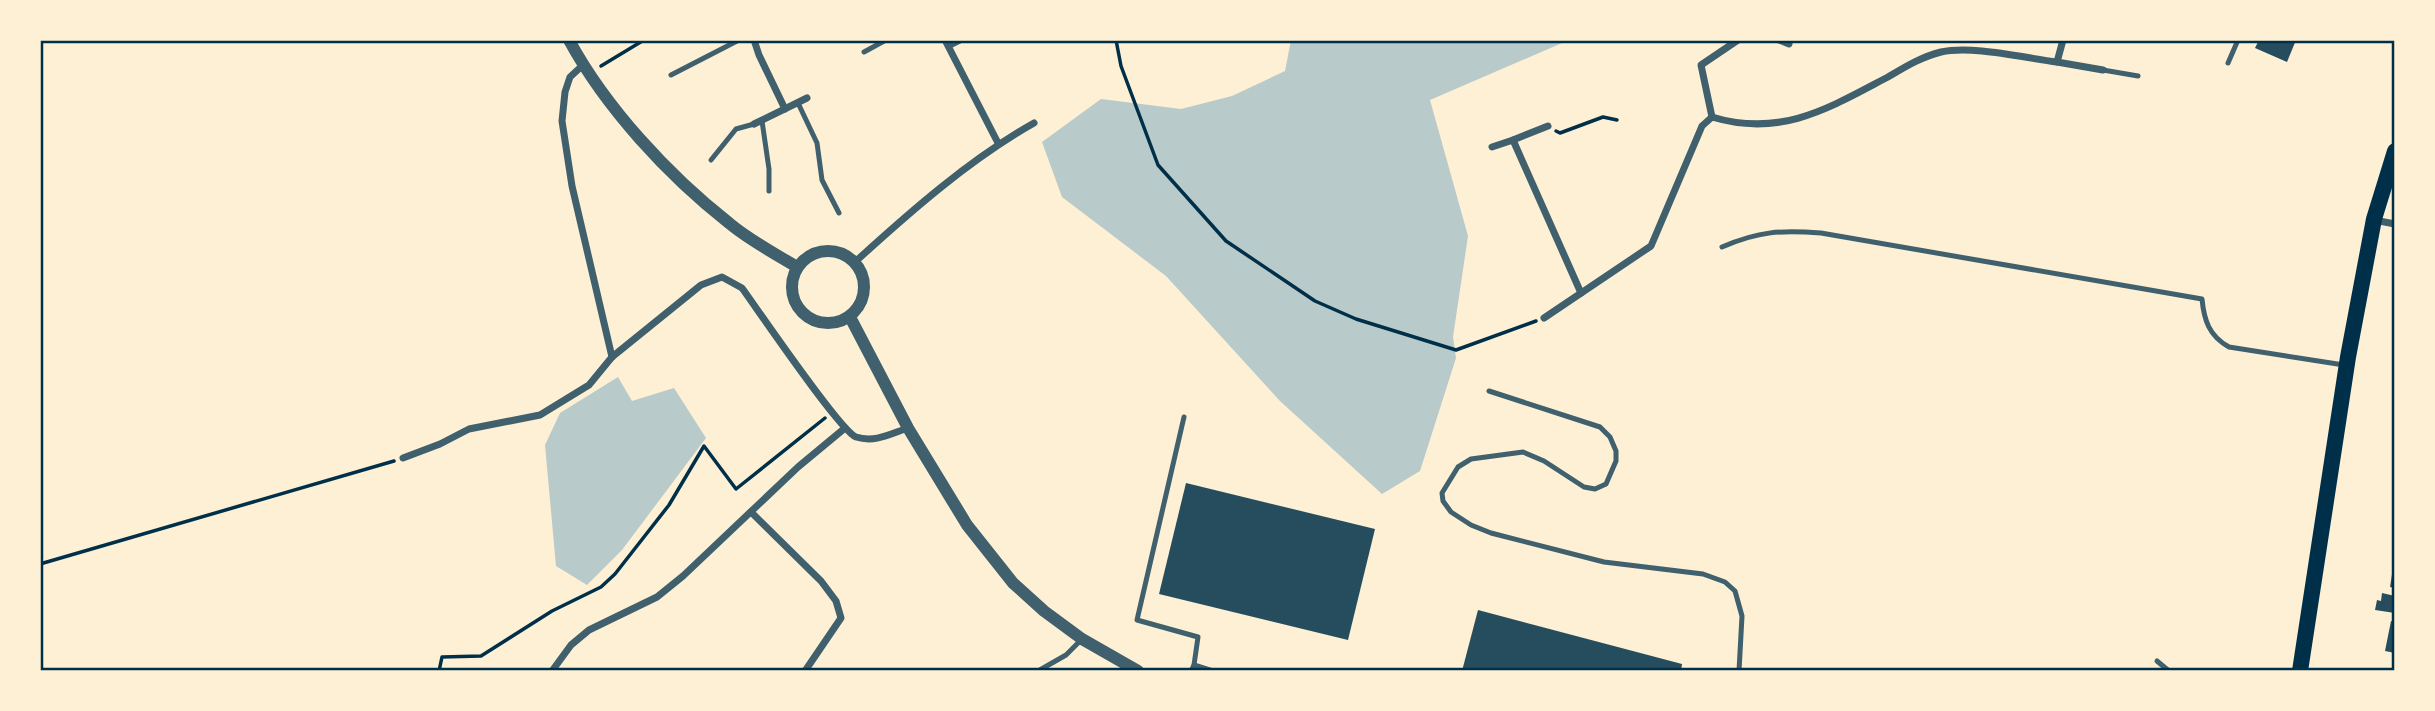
<svg xmlns="http://www.w3.org/2000/svg" width="2435" height="711" font-family="'Nunito Sans',sans-serif">
  <style>
    .green { fill: #b9caca }
    .building { fill: #264d5e }
    .lines { fill: none; stroke-linecap: round; stroke-linejoin: round }
    .path { stroke: #003049; stroke-width: 3.5 }
    .service { stroke: #3f606c; stroke-width: 5 }
    .minor { stroke: #3f606c; stroke-width: 7 }
    .tertiary { stroke: #3f606c; stroke-width: 12 }
    .primary { stroke: #003049; stroke-width: 16 }
    .neatline { fill: none; stroke: #003049; stroke-width: 2.5 }
  </style>
  <rect width="100%" height="100%" fill="#fdf0d5"/>
  <g class="green">
    <path d="M1291,40H1569L1430,100L1468,236L1453,337L1456,358L1420,471L1382,494L1280,401L1166,276L1062,197L1042,142L1101,99L1181,109L1232,96L1285,71Z"/>
    <path d="M618,377L632,401L674,388L706,438L622,550L587,585L556,566L545,445L560,413Z"/>
  </g>
  <g class="building">
    <path d="M2259,40H2296L2287,62L2255,48Z"/>
    <path d="M1186,483L1375,529L1348,640L1159,594Z"/>
    <path d="M2393,568H2395V588L2390,587Z"/>
    <path d="M2382,593L2395,596V613L2375,610L2377,600L2381,601Z"/>
    <path d="M1478,610L1682,664L1681,671H1462Z"/>
    <path d="M2391,621L2395,622V653L2385,651Z"/>
  </g>
  <g class="lines">
    <g class="path">
      <path d="M1116,40L1121,66L1158,165L1226,241L1315,301L1356,319L1456,350L1536,321"/>
      <path d="M601,66L644,40"/>
      <path d="M1556,131L1560,133L1603,117L1617,120"/>
      <path d="M40,564L394,461"/>
      <path d="M439,671L442,657L481,656L552,611L601,587L615,574L669,505L704,446L736,489L825,418"/>
    </g>
    <g class="service">
      <path d="M948,47L962,40"/>
      <path d="M864,52L886,40"/>
      <path d="M2228,63L2238,40"/>
      <path d="M2103,70L2138,76"/>
      <path d="M671,75L739,40"/>
      <path d="M798,103L817,143L822,180L839,213"/>
      <path d="M762,121L769,169V191"/>
      <path d="M711,160L736,129L754,124"/>
      <path d="M1722,247C1759,231 1781,230 1821,233L2202,299C2204,320 2209,336 2229,347L2344,365"/>
      <path d="M1489,391L1600,427L1610,437L1616,451V461L1606,484L1595,489L1584,487L1544,461L1523,452L1471,459L1458,467L1442,493L1443,501L1451,512L1471,525L1491,533L1604,562L1703,574L1725,582L1735,591L1742,616L1739,671"/>
      <path d="M1184,417L1137,620L1198,637L1194,665L1191,671"/>
      <path d="M2157,661L2169,671"/>
      <path d="M1194,665L1213,671"/>
      <path d="M1038,671L1066,655L1082,639"/>
    </g>
    <g class="minor">
      <path d="M754,40L759,55L785,109"/>
      <path d="M945,40L998,143"/>
      <path d="M1779,40L1789,44"/>
      <path d="M2057,62L2103,70"/>
      <path d="M583,65L570,77L565,92L562,121L572,186L612,357"/>
      <path d="M1712,117L1701,65L1738,40"/>
      <path d="M754,124L807,98"/>
      <path d="M1548,126L1513,140L1581,293"/>
      <path d="M1492,147L1513,140"/>
      <path d="M2374,220L2395,224"/>
      <path d="M855,262C911,211 969,160 1034,123"/>
      <path d="M1544,318L1651,246L1702,126L1712,117C1781,138 1829,108 1888,77C1905,67 1921,57 1941,52C1972,45 2024,58 2057,62L2063,40"/>
      <path d="M403,458L440,444L469,429L540,415L589,385L612,357L701,285L722,277L742,288C758,310 840,431 856,437C875,443 890,434 908,428"/>
      <path d="M751,512L821,581L836,601L841,618L805,671"/>
      <path d="M552,671L571,645L589,630L657,597L683,576L798,467L845,428"/>
    </g>
    <g class="tertiary">
      <path d="M569,40C606,108 668,175 729,223C749,240 774,253 797,267"/>
      <circle cx="828" cy="287" r="36"/>
      <path d="M850,317L908,428L967,525L1013,583L1044,611L1082,639L1138,671"/>
    </g>
    <path class="primary" d="M2300,671L2348,357L2374,219L2395,151"/>
  </g>
  <rect width="2435" height="711" fill="none" stroke="#fdf0d5" stroke-width="84"/>
  <rect x="42" y="42" width="2351" height="627" class="neatline"/>
</svg>
